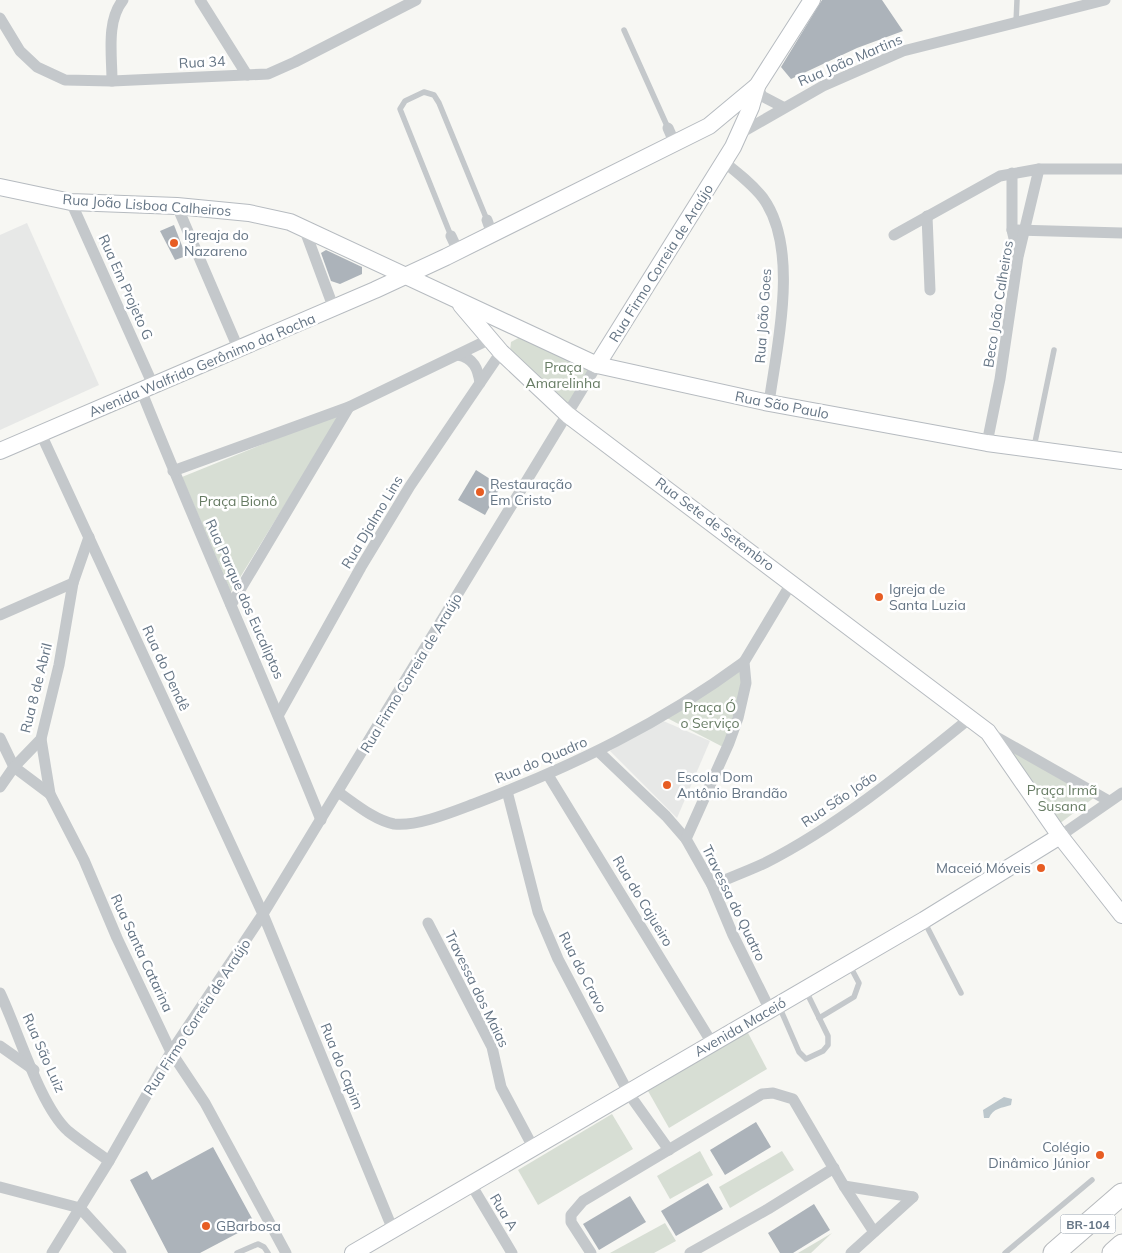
<svg xmlns="http://www.w3.org/2000/svg" width="1122" height="1253" font-family="Mulish,sans-serif">
  <style>
    .built { fill: #e7e8e7 }
    .green { fill: #d7ded4 }
    .water { fill: #bcc7cc }
    .building { fill: #acb3ba }
    .lines { fill: none; stroke-linecap: round; stroke-linejoin: round }
    .secondary-casing { stroke: #b6bbc0; stroke-width: 18 }
    .highway-casing { stroke: #b7babd; stroke-width: 23 }
    .lane { stroke: #c4c8cb; stroke-width: 5.5 }
    .street { stroke: #c4c8cb; stroke-width: 11 }
    .secondary { stroke: #fff; stroke-width: 16 }
    .highway { stroke: #fff; stroke-width: 21 }
    .poi-dot { fill: #e75d23; stroke: #fff; stroke-width: 2 }
    .labels { text-anchor: middle; dominant-baseline: central; stroke-width: 5; stroke-linejoin: round; paint-order: stroke }
    .shield { fill: #fff; stroke: #939eaa; stroke-width: 1 }
    .shield-label { font-size: 12px; font-weight: bold; fill: #657585 }
    .street-label { font-size: 14px; fill: #657585; stroke: #fff }
    .poi-label { font-size: 14px; fill: #657585; stroke: #fff; text-anchor: start }
    .park-label { font-size: 14px; fill: #677c64; stroke: #fff }
  </style>
  <rect width="100%" height="100%" fill="#f7f7f3"/>
  <g class="built">
    <path d="M27,223L99,385L0,430V235Z"/>
    <path d="M661,720L710,741L677,818L610,751Z"/>
  </g>
  <g class="green">
    <path d="M524,335L593,367L568,407L510,351L511,342Z"/>
    <path d="M342,412L231,592L182,477Z"/>
    <path d="M741,667L743,686L723,747L667,718Z"/>
    <path d="M1005,745L1095,797L1059,824Z"/>
    <path d="M747,1031L767,1069L669,1128L648,1091Z"/>
    <path d="M612,1114L633,1149L538,1205L518,1170Z"/>
    <path d="M700,1151L713,1175L670,1199L657,1176Z"/>
    <path d="M782,1151L794,1170L730,1208L719,1187Z"/>
    <path d="M665,1223L676,1241L654,1253H610Z"/>
    <path d="M832,1233L811,1253H798Z"/>
  </g>
  <path class="water" d="M1004,1097L1012,1099L1011,1105C1002,1108 993,1108 989,1118H984L983,1110Z"/>
  <g class="building">
    <path d="M822,0H882L903,31L857,48L791,79L781,67Z"/>
    <path d="M174,225L186,256L175,260L160,231Z"/>
    <path d="M326,250L362,267V274L340,284L331,281L321,253Z"/>
    <path d="M476,470L501,486L485,515L458,500Z"/>
    <path d="M756,1122L771,1147L725,1175L710,1150Z"/>
    <path d="M213,1147L255,1224L200,1253H168L130,1180L147,1171L152,1180Z"/>
    <path d="M708,1183L723,1209L676,1236L661,1211Z"/>
    <path d="M630,1196L646,1222L599,1250L583,1224Z"/>
    <path d="M814,1204L830,1230L793,1253H780L768,1233Z"/>
  </g>
  <g class="lines">
    <defs>
      <g id="secondary">
        <path d="M0,187L71,202L177,206L249,213L290,222L597,365L769,403L987,443L1122,461"/>
        <path d="M461,305L501,352L568,415L988,732L1060,836L1122,915"/>
        <path d="M597,365L733,147L751,107L757,86"/>
        <path d="M0,451L375,290L446,257L709,126L757,86L812,0"/>
        <path d="M353,1253L924,920L1060,836"/>
      </g>
      <g id="highway">
        <path d="M1054,1253L1122,1194"/>
        <path d="M1113,1253L1122,1245"/>
      </g>
    </defs>
    <use href="#secondary" class="secondary-casing"/>
    <use href="#highway" class="highway-casing"/>
    <g class="lane">
      <path d="M1016,23L1017,0"/>
      <path d="M624,30L668,128"/>
      <path d="M451,236L400,109L405,101L424,92L434,95L439,103L487,220"/>
      <path d="M1034,447L1054,350"/>
      <path d="M924,921L961,993"/>
      <path d="M779,1006L799,1052L806,1059L823,1051L828,1045V1036L806,991"/>
      <path d="M819,1018L854,997L859,983L850,966"/>
      <path d="M237,1253L258,1244L264,1247L268,1253"/>
      <path d="M1005,1253L1092,1180"/>
    </g>
    <g class="street">
      <path d="M200,0L247,75"/>
      <path d="M0,18L20,51L37,67L65,80L112,81L268,74L295,62L416,0"/>
      <path d="M112,81C112,55 106,21 123,0"/>
      <path d="M757,86L762,96L783,107"/>
      <path d="M668,128L675,144"/>
      <path d="M739,134L823,86L903,51L1105,0"/>
      <path d="M724,162C738,173 752,184 763,198C800,249 777,345 769,403"/>
      <path d="M1012,173V230L1018,255"/>
      <path d="M71,202L153,385"/>
      <path d="M177,206L238,348"/>
      <path d="M927,216L930,290"/>
      <path d="M487,220L492,234"/>
      <path d="M304,228L334,309"/>
      <path d="M1012,230L1122,233"/>
      <path d="M894,235L1000,176L1039,169H1122"/>
      <path d="M451,236L458,251"/>
      <path d="M458,355C474,358 478,369 480,383"/>
      <path d="M141,390C199,535 263,676 321,820"/>
      <path d="M41,434L263,914L393,1230"/>
      <path d="M987,443L1000,379L1018,257L1039,169"/>
      <path d="M173,471L349,407L490,339"/>
      <path d="M231,605L349,407"/>
      <path d="M0,615L73,583L89,537"/>
      <path d="M279,714L361,567L410,486L501,352"/>
      <path d="M991,734L1109,801"/>
      <path d="M0,738L14,767L50,794"/>
      <path d="M41,739L50,794L84,860L117,938L171,1052L205,1103L286,1253"/>
      <path d="M599,752L666,816L686,839L712,885L733,935L770,1010"/>
      <path d="M548,775L712,1043"/>
      <path d="M0,787L14,767L41,739L59,665L73,583"/>
      <path d="M507,791L538,912L558,959L629,1094L669,1150"/>
      <path d="M338,792C354,803 374,820 394,824C418,827 457,810 479,802C575,765 660,724 744,662"/>
      <path d="M1060,836L1122,793"/>
      <path d="M686,839L729,743L738,718L746,683L744,662L792,582"/>
      <path d="M712,885C729,878 748,871 765,863C838,826 906,770 970,718"/>
      <path d="M428,923L492,1047L501,1087L534,1149"/>
      <path d="M0,993C18,1030 40,1106 68,1131C81,1142 96,1151 109,1161"/>
      <path d="M0,1046L34,1070"/>
      <path d="M472,1186L512,1253"/>
      <path d="M844,1186L913,1197"/>
      <path d="M0,1187L80,1208L121,1253"/>
      <path d="M52,1253L109,1161L171,1052L263,914L597,365"/>
      <path d="M591,1253L571,1222V1215L583,1201L762,1094L773,1093L793,1099L844,1186L874,1232"/>
      <path d="M690,1253L768,1209L834,1168"/>
      <path d="M851,1253L913,1197"/>
    </g>
    <use href="#secondary" class="secondary"/>
    <use href="#highway" class="highway"/>
  </g>
  <g class="poi-dot">
    <circle cx="174" cy="243" r="5"/>
    <circle cx="480" cy="492" r="5"/>
    <circle cx="879" cy="597" r="5"/>
    <circle cx="667" cy="785" r="5"/>
    <circle cx="1041" cy="868" r="5"/>
    <circle cx="1100" cy="1155" r="5"/>
    <circle cx="206" cy="1226" r="5"/>
  </g>
  <g class="labels">
    <rect class="shield" x="1060.5" y="1214.5" width="55" height="19" rx="4"/>
    <g class="shield-label">
      <text x="1088" y="1224">BR-104</text>
    </g>
    <g class="street-label">
      <text transform="translate(850 60) rotate(-23)">Rua João Martins</text>
      <text transform="translate(202 62) rotate(-3)">Rua 34</text>
      <text transform="translate(147 205) rotate(4)">Rua João Lisboa Calheiros</text>
      <text transform="translate(661 263) rotate(-58)">Rua Firmo Correia de Araújo</text>
      <text transform="translate(126 287) rotate(66)">Rua Em Projeto G</text>
      <text transform="translate(998 304) rotate(-81)">Beco João Calheiros</text>
      <text transform="translate(763 316) rotate(-86)">Rua João Goes</text>
      <text transform="translate(202 365) rotate(-23)">Avenida Walfrido Gerônimo da Rocha</text>
      <text transform="translate(782 405) rotate(11)">Rua São Paulo</text>
      <text transform="translate(372 522) rotate(-59)">Rua Djalmo Lins</text>
      <text transform="translate(715 524) rotate(37)">Rua Sete de Setembro</text>
      <text transform="translate(245 599) rotate(66)">Rua Parque dos Eucaliptos</text>
      <text transform="translate(166 668) rotate(65)">Rua do Dendê</text>
      <text transform="translate(411 673) rotate(-59)">Rua Firmo Correia de Araújo</text>
      <text transform="translate(36 688) rotate(-76)">Rua 8 de Abril</text>
      <text transform="translate(541 760) rotate(-23)">Rua do Quadro</text>
      <text transform="translate(839 799) rotate(-34)">Rua São João</text>
      <text transform="translate(643 901) rotate(59)">Rua do Cajueiro</text>
      <text transform="translate(734 903) rotate(64)">Travessa do Quatro</text>
      <text transform="translate(142 953) rotate(65)">Rua Santa Catarina</text>
      <text transform="translate(583 972) rotate(63)">Rua do Cravo</text>
      <text transform="translate(477 989) rotate(64)">Travessa dos Maias</text>
      <text transform="translate(197 1017) rotate(-57)">Rua Firmo Correia de Araújo</text>
      <text transform="translate(740 1027) rotate(-30)">Avenida Maceió</text>
      <text transform="translate(44 1053) rotate(66)">Rua São Luiz</text>
      <text transform="translate(342 1066) rotate(68)">Rua do Capim</text>
      <text transform="translate(504 1212) rotate(59)">Rua A</text>
    </g>
    <g class="poi-label">
      <text x="184" y="235">Igreaja do<tspan x="184" dy="16">Nazareno</tspan></text>
      <text x="490" y="484">Restauração<tspan x="490" dy="16">Em Cristo</tspan></text>
      <text x="889" y="589">Igreja de<tspan x="889" dy="16">Santa Luzia</tspan></text>
      <text x="677" y="777">Escola Dom<tspan x="677" dy="16">Antônio Brandão</tspan></text>
      <text x="1031" y="868" text-anchor="end">Maceió Móveis</text>
      <text x="1090" y="1147" text-anchor="end">Colégio<tspan x="1090" dy="16">Dinâmico Júnior</tspan></text>
      <text x="216" y="1226">GBarbosa</text>
    </g>
    <g class="park-label">
      <text x="563" y="367">Praça<tspan x="563" dy="16">Amarelinha</tspan></text>
      <text x="238" y="501">Praça Bionô</text>
      <text x="710" y="707">Praça Ó<tspan x="710" dy="16">o Serviço</tspan></text>
      <text x="1062" y="790">Praça Irmã<tspan x="1062" dy="16">Susana</tspan></text>
    </g>
  </g>
</svg>
